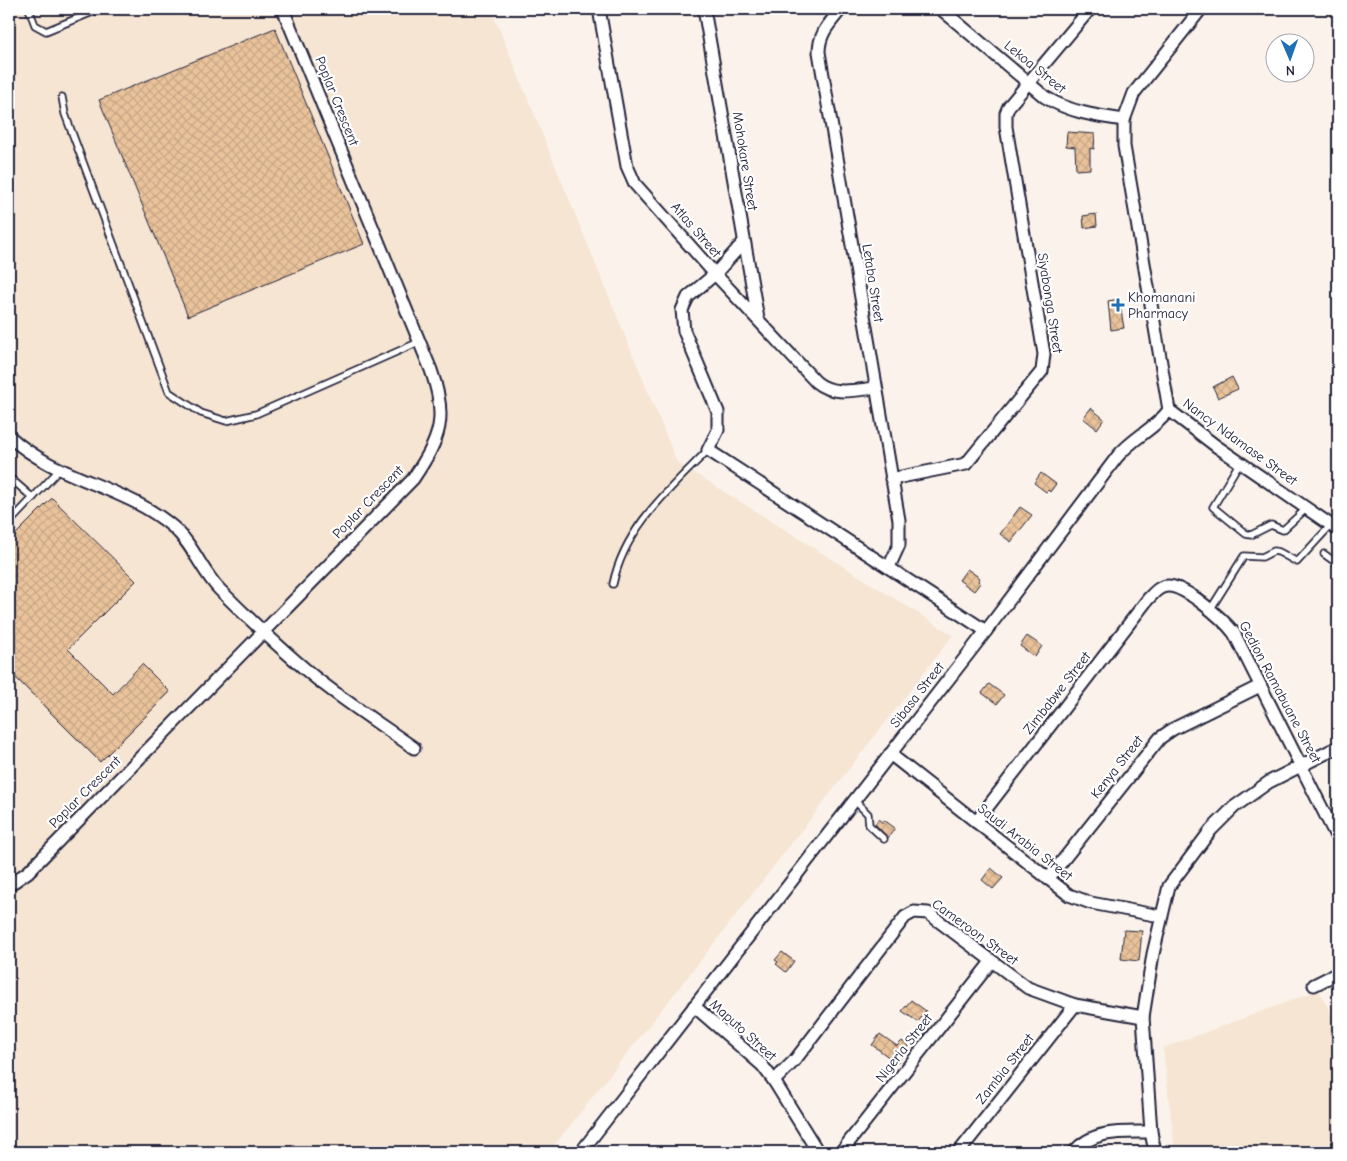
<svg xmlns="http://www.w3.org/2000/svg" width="1347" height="1161" font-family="'Comic Neue',sans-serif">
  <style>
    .built { fill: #f6e5d3 }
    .building { fill: url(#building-cross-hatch); stroke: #22223b }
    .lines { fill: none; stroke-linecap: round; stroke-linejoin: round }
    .service-casing { stroke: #22223b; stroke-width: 9 }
    .minor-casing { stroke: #22223b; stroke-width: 15 }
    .service { stroke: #fff; stroke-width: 5.5 }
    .minor { stroke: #fff; stroke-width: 11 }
    .poi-dot { fill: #1f6fb2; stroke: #fff; stroke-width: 2 }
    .labels { text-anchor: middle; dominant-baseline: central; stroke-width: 4.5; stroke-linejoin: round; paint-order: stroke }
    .street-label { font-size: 14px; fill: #22223b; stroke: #fff }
    .poi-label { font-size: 14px; fill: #22223b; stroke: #fff; text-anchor: start }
  </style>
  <defs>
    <pattern id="building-cross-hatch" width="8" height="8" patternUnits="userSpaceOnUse" patternTransform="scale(1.25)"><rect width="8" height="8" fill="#eac39b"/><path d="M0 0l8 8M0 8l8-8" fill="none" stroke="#c8a786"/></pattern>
  </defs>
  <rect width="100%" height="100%" fill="#fbf3eb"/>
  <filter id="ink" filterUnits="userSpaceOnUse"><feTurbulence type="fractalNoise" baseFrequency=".02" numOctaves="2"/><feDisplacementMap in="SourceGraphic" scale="10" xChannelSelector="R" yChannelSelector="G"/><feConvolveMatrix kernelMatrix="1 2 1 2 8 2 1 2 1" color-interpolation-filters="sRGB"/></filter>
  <g filter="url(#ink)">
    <g class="built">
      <path d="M9,9H491L677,462L953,635L712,946L549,1152H9Z"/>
      <path d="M1319,990L1338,1028V1152H1175L1163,1048Z"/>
    </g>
    <g class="building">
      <path d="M275,28L364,244L188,316L99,100Z"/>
      <path d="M1067,132L1095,134L1094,149L1090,148V169L1076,170L1075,147L1066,146Z"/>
      <path d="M1096,214L1097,226L1084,228L1083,216Z"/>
      <path d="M1119,299L1124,328L1111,330L1108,301Z"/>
      <path d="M1232,377L1238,389L1218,398L1213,387Z"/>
      <path d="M1091,408L1104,419L1097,429L1083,418Z"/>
      <path d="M1041,473L1056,484L1050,492L1048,490L1046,492L1034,483Z"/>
      <path d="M52,498L136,581L68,649L113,694L142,664L170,692L100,762L9,671V541Z"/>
      <path d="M1020,507L1032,515L1011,542L1000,534Z"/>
      <path d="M967,569L980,578L978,581L980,583L974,591L959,580Z"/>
      <path d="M1027,636L1042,646L1035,657L1020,646Z"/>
      <path d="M989,684L1004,695L997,704L982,693Z"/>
      <path d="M878,819L883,823L884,820L895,828L888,838L875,824Z"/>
      <path d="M991,868L1003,878L993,889L982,880Z"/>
      <path d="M1124,930L1142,931L1139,961L1121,959Z"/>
      <path d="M782,952L794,961L786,972L776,964L778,962L775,960Z"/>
      <path d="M911,1000L926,1011L918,1022L902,1011Z"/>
      <path d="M880,1034L897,1046L902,1041L909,1046L897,1063L872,1045Z"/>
    </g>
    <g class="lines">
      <defs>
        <g id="service">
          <path d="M29,9L35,25L46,31L100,9"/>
          <path d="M62,97L65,114L169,392L201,413L226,421L256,414L419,342"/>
          <path d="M1240,462L1213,507L1246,534L1251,535L1271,525L1283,530L1307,508"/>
          <path d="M9,477L33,498"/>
          <path d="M9,523L60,469"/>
          <path d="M1324,554L1338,564"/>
          <path d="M613,584C625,527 669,490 708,450"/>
          <path d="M1210,610L1244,556L1262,557L1274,551L1279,552L1297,562L1331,525"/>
          <path d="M854,800L868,814L869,825L884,839"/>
        </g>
        <g id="minor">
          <path d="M599,9L627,166L635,184L715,274L816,382C833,396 855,390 875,388"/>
          <path d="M704,9L758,319"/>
          <path d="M841,9C830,23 819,33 819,52L899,520V545L889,567"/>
          <path d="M941,9L1045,97C1069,112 1096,116 1124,120"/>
          <path d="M1201,9L1134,93L1124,120V146L1169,410L1216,446L1338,530"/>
          <path d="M743,243L715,274L688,297L682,310L684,331L718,412V430L708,450L986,631"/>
          <path d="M9,436C56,480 124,485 173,527C193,544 202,572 220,590C250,620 280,648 312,675C344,701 380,724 414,748"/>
          <path d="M891,479L966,464L1042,371L1044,354L1006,127V113L1009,106L1090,9"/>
          <path d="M890,754L1069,895L1091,903L1160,916"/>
          <path d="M976,822L1148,599C1154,593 1159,586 1168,586C1186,586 1223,619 1234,633L1338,840"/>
          <path d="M1048,879L1160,738L1173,729L1260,686"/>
          <path d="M9,885L28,872L413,479C441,437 448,418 431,370L283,9"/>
          <path d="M1314,985L1338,973"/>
          <path d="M694,1006L762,1065L774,1081L818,1152"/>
          <path d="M774,1081L795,1060L905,917L914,912L928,913L1028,988L1075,1005L1143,1017"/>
          <path d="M581,1152L986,631L1117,457C1132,438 1155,429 1169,410"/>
          <path d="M841,1152L991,962"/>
          <path d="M959,1152L1075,1005"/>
          <path d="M1074,1152C1093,1129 1124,1132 1151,1132"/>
          <path d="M1155,1152L1151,1132L1143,1017L1153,954L1169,886L1211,830L1234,807L1269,782L1338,747"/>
        </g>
      </defs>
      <use href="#service" class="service-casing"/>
      <use href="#minor" class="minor-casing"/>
      <use href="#service" class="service"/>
      <use href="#minor" class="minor"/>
    </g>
  </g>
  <path class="poi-dot" d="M1115.5 297.5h5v5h5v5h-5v5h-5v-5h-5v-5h5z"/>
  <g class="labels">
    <g class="street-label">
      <text transform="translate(1035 67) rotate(39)">Lekoa Street</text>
      <text transform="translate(337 101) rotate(68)">Poplar Crescent</text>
      <text transform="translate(745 161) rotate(81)">Mohokare Street</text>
      <text transform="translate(696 230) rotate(49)">Atlas Street</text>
      <text transform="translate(873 283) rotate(81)">Letaba Street</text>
      <text transform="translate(1050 303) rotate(81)">Siyabonga Street</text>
      <text transform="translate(1240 442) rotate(36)">Nancy Ndamase Street</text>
      <text transform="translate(368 502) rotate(-46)">Poplar Crescent</text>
      <text transform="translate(1280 692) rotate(62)">Gedion Ramabuane Street</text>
      <text transform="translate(1057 693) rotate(-52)">Zimbabwe Street</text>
      <text transform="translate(917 695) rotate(-52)">Sibasa Street</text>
      <text transform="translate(1117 767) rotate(-52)">Kenya Street</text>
      <text transform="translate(85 792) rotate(-45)">Poplar Crescent</text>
      <text transform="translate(1025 842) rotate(38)">Saudi Arabia Street</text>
      <text transform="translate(975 932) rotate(36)">Cameroon Street</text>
      <text transform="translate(743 1030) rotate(42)">Maputo Street</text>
      <text transform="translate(904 1048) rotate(-52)">Nigeria Street</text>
      <text transform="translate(1005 1069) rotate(-52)">Zambia Street</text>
    </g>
    <g class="poi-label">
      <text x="1128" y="297">Khomanani<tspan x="1128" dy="16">Pharmacy</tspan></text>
    </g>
  </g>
  <rect width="1347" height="1161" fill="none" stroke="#fff" stroke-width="30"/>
  <rect x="15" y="15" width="1317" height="1131" fill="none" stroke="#22223b" stroke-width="2" filter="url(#ink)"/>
  <g transform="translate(1290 58) rotate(178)"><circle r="24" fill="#ffffff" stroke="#a7a7b1"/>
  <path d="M0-4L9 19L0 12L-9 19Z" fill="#1f6fb2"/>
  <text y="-8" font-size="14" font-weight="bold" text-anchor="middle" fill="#22223b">N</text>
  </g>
</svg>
